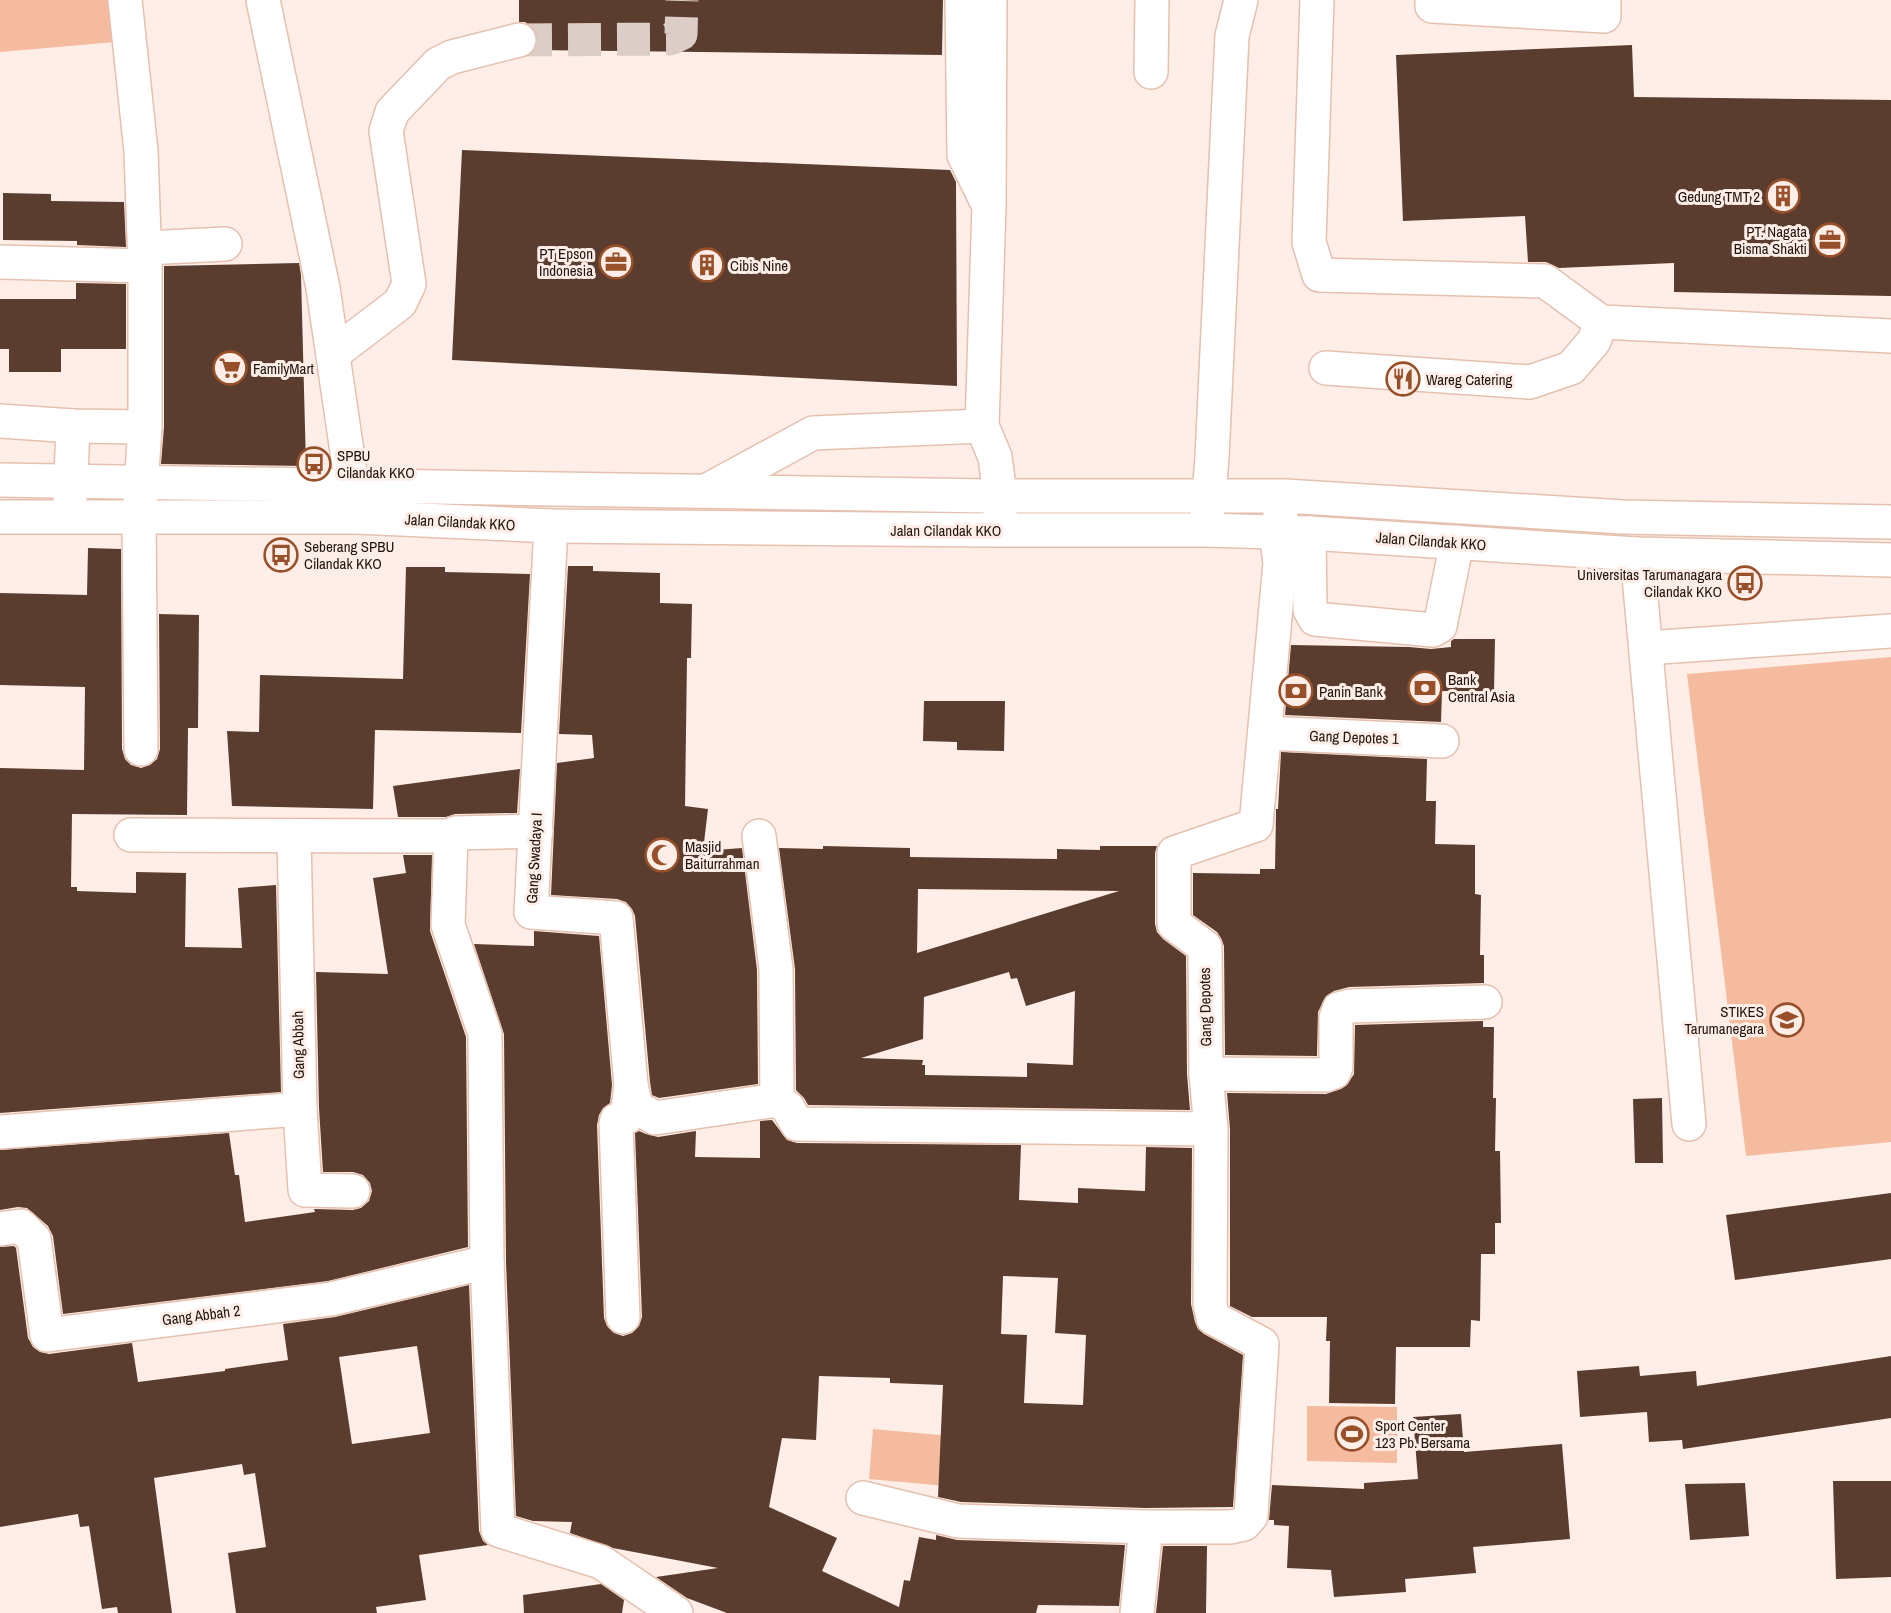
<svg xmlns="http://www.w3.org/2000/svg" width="1891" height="1613" font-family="'Archivo Narrow',sans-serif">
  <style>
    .green { fill: #f4bb9f }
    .building { fill: #5a3d2e; fill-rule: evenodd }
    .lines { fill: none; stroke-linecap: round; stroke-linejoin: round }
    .minor-tunnel { stroke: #ddcdc7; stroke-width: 33; stroke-dasharray: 33 16; stroke-linecap: butt }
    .minor-casing { stroke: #e5c0af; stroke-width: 36 }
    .minor { stroke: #fff; stroke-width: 33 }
    .labels { text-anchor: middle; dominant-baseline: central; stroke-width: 6; stroke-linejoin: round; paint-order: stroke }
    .poi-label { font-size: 15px; fill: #22150f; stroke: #feeee7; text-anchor: start }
    .street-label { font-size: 15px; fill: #22150f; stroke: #feeee7 }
  </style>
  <rect width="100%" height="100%" fill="#feeee7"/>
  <g class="green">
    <path d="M0,0H120L127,41L0,52Z"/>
    <path d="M1891,657V1142L1746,1156L1687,674Z"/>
    <path d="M1307,1406L1397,1407V1463L1307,1461Z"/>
    <path d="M873,1429L951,1436L946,1486L869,1479Z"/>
  </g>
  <g class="building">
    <path d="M519,0H943L942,55L534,50L537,45V35L532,27L525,22H519Z"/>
    <path d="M1632,45L1634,97L1891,100V296L1674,292V263L1559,268L1546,262H1528L1525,216L1403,221L1396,55Z"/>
    <path d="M462,150L950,170L956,182L957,386L452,360Z"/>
    <path d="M3,193L51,194V201L124,202L126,247L77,245V241L3,240Z"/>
    <path d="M299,263L301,275L306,466L161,464L164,427V266Z"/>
    <path d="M76,283L126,284V349H61V372H9V349H0V299H76Z"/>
    <path d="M88,548L121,549L122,749L125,759L131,765L141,768L150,765L157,759L160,749L159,614L199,615L198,728H188L187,815L72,814L71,887H77V891L136,893V872L186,873L185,947L242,948L238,888L276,885L281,1092L0,1113V768L84,770L85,687L0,685V593L87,595Z"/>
    <path d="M568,566H593V571L660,573V603L692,604L691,658H687L685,806L708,809L703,851L742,848L757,970L758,1084L659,1098L652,1095L650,1082L635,916L632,909L626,902L617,899L551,895L557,763L594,758L592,735L559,734Z"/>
    <path d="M406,567H445V572L530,574L521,733L375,730L373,809L232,806L227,731L259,732L260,675L403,679Z"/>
    <path d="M1454,639H1495L1494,692L1442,691L1441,722L1285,715L1291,645L1409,647L1431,649L1451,647V641Z"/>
    <path d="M924,701H1005L1004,751L957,750V742L923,741Z"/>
    <path d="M1281,752L1427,759L1426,801H1436L1435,844L1475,845V894L1481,895L1480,955H1484V983L1349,987L1334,991L1326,996L1318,1012L1317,1056L1225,1055L1224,946L1221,938L1217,932L1193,915V873L1260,874V869H1275L1276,812V809H1278Z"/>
    <path d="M520,769L517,813L455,814L446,817H398L393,786Z"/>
    <path d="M823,846L910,848V857L1057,859V849L1100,850V846H1157L1155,853V924L1157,932L1163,939L1186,956L1187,1074L1190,1110L808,1105L804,1098L796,1090L795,969L779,848L823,849ZM918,889L1119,891L917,953ZM1009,972L1011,979L1017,978L1026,1006L1075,991L1073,1065L1027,1063V1077L925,1075V1065H922L923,1060L861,1058L923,1039L924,997Z"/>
    <path d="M403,855H432L430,931L466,1037L468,1247L328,1281L63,1314L53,1236L48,1226L27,1208L18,1207L0,1210V1150L229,1133L235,1175H239L245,1222L315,1212L314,1209L353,1210L361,1208L369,1201L372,1191L370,1183L363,1175L353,1172H323L319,1108L316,972L388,974L373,878L406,873Z"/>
    <path d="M534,931L599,936L612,1085L610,1103L603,1108L599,1115L597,1125L604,1318L607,1326L614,1333L623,1336L632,1333L639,1326L642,1317L635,1133L639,1131L646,1134L658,1137L696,1131L695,1157L760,1158V1121L772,1120L787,1140L797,1143L1021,1145L1019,1200L1078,1203V1188L1145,1191L1146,1147L1192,1148L1191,1304L1195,1322L1198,1329L1204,1334L1243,1355L1233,1507L1146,1508L961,1502L938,1497L943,1385L890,1383V1378L819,1376L816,1440L782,1438L769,1507L837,1538L822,1571L899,1607L904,1580L910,1581L919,1537L936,1540V1535L957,1540L1125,1545L1119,1606L1038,1605L1036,1613H727L687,1598L656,1577L718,1568L613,1548L570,1533L572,1522L533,1521L516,1516L506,1262L504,1034L474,944L534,946ZM1003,1276L1058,1278L1055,1333L1086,1335L1083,1405L1024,1403L1027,1335L1001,1334Z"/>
    <path d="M1483,1021V1027H1494L1493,1098H1496L1495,1151H1500L1501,1223H1495V1254H1481L1480,1321L1471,1320L1470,1347H1396L1395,1404L1329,1403L1330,1341H1326L1327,1317H1252L1230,1306V1129L1227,1093L1326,1094L1341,1089L1347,1085L1354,1074L1355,1025Z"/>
    <path d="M1662,1098L1663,1163H1635L1633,1099Z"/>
    <path d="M1891,1193V1259L1735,1280L1726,1215Z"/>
    <path d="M14,1246L16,1248L28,1338L33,1347L40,1352L49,1354L132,1343L138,1382L225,1371V1369L288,1360L283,1324L335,1317L469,1285L479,1531L483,1541L488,1545L419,1555L426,1600L376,1607L377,1613H236L228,1553L266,1547L255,1473L244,1475L242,1464L154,1478L172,1613H118L117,1607L102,1609L89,1526L80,1527L78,1514L0,1527V1247ZM417,1346L430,1433L352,1444L339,1357Z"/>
    <path d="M1891,1356V1418L1683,1449L1682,1440L1649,1442L1647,1412L1580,1417L1577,1371L1639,1366L1640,1376L1696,1371L1697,1386Z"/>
    <path d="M1461,1414L1464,1452L1562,1444L1570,1539L1473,1547L1476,1573L1405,1579L1406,1592L1334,1597L1331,1570L1287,1568L1289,1526L1274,1525V1520H1269L1272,1485L1364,1489V1483L1418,1479L1413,1417Z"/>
    <path d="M1833,1481H1891V1577L1836,1579Z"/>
    <path d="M1745,1483L1749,1536L1690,1540L1685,1484Z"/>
    <path d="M1163,1546H1207L1206,1613H1156Z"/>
    <path d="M601,1584L624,1600L622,1613H524L523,1595Z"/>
  </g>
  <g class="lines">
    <path class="minor-tunnel" d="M519,40L670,39L681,34L682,0"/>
    <defs>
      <g id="minor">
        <path d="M125,0L141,151L145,266"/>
        <path d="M263,0L323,288L355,506"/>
        <path d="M962,0L964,155L986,200"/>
        <path d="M990,0L989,206L982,426L995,457L1000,495V517"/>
        <path d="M1317,0L1309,242L1319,275L1545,281L1601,322L1891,336"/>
        <path d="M1432,0V6L1604,16V0"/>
        <path d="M1151,72L1152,0"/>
        <path d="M145,248L225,244"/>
        <path d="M0,262L145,266V427L139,518L141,749"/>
        <path d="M333,354L400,303L409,284L386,131L392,112L438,64L452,57L519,40"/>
        <path d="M1326,368L1530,382L1571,368L1594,341L1601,322"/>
        <path d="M0,421L73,426L145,427"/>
        <path d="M0,480L989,496H1285L1623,517L1891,522"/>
        <path d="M708,490L813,433L982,426"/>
        <path d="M70,502L73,426"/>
        <path d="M0,517H357L551,526L992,530H1207L1309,533L1637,554L1891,560"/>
        <path d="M1207,519L1212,457L1232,36L1241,0"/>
        <path d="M551,526L531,912L616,918L631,1085L636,1107L655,1118L777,1100"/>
        <path d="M1309,533L1310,610L1315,619L1433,630L1440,626L1457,542"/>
        <path d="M1637,554L1689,1124"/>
        <path d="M1646,648L1891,631"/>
        <path d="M1266,733L1442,741"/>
        <path d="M536,831L455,833L451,836L448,925L485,1034L487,1262L498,1530L601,1562L676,1613"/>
        <path d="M131,835L451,836"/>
        <path d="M759,836L776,969L777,1100"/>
        <path d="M294,837L300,1109L305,1190L353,1191"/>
        <path d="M1206,1074L1326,1075L1334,1072L1336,1067V1018L1339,1009L1350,1006L1485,1002"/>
        <path d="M777,1100L788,1108L797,1124L1211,1129"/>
        <path d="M0,1132L300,1109"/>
        <path d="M0,1229L21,1226L34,1239L47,1335L331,1299L487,1262"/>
        <path d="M623,1317L616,1124L617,1120L627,1117L631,1085"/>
        <path d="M863,1498L958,1521L1146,1527H1231L1244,1524L1251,1516L1262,1344L1213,1318L1210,1304L1211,1129L1206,1074L1205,947L1174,924V853L1256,825L1280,563L1276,532L1281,512"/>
        <path d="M1137,1613L1146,1527"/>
      </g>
    </defs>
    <use href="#minor" class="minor-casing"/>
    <use href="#minor" class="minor"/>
  </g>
  <defs>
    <symbol id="building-ring" viewBox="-11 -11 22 22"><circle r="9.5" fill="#feeee7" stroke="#97502a" stroke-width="1.5"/><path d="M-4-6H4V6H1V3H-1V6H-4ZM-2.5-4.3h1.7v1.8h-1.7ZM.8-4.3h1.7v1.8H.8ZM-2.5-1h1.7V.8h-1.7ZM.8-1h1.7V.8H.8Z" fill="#97502a"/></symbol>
    <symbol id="office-ring" viewBox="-11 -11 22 22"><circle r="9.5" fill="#feeee7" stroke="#97502a" stroke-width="1.5"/><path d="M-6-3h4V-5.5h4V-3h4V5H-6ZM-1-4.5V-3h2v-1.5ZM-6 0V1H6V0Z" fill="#97502a"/></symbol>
    <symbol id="supermarket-ring" viewBox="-11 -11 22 22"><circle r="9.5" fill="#feeee7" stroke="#97502a" stroke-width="1.5"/><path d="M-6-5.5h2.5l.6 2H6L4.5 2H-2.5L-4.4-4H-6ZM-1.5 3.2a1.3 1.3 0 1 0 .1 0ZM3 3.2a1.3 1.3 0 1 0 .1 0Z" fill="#97502a"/></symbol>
    <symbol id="restaurant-ring" viewBox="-11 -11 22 22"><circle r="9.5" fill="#feeee7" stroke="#97502a" stroke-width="1.5"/><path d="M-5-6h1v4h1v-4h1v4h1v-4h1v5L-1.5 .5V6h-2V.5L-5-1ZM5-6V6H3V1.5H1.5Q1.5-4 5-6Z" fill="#97502a"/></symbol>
    <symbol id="bus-ring" viewBox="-11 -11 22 22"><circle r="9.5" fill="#feeee7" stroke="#97502a" stroke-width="1.5"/><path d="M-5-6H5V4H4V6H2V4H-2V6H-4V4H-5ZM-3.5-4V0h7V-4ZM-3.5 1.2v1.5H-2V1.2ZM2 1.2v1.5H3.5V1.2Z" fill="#97502a"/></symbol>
    <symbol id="bank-ring" viewBox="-11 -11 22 22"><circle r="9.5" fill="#feeee7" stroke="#97502a" stroke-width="1.5"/><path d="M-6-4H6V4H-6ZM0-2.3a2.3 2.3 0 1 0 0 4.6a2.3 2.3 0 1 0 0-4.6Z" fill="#97502a"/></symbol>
    <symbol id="mosque-ring" viewBox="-11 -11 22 22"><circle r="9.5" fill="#feeee7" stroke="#97502a" stroke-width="1.5"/><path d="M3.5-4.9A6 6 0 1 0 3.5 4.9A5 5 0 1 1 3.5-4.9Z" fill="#97502a"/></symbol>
    <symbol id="university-ring" viewBox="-11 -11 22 22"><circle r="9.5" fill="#feeee7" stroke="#97502a" stroke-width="1.5"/><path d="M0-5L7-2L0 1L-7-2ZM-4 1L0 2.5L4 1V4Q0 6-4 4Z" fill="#97502a"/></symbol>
    <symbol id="stadium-ring" viewBox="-11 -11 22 22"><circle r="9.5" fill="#feeee7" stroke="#97502a" stroke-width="1.5"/><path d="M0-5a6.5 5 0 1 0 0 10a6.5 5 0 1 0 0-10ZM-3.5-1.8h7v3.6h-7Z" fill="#97502a"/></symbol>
  </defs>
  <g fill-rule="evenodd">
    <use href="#building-ring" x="1764" y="177" width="38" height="38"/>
    <use href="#office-ring" x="1811" y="221" width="38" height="38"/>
    <use href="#office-ring" x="597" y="243" width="38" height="38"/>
    <use href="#building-ring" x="688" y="246" width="38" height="38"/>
    <use href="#supermarket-ring" x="211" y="349" width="38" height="38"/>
    <use href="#restaurant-ring" x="1384" y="360" width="38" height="38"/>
    <use href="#bus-ring" x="295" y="445" width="38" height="38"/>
    <use href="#bus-ring" x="262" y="536" width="38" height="38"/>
    <use href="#bus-ring" x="1726" y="564" width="38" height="38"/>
    <use href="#bank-ring" x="1406" y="669" width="38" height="38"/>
    <use href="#bank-ring" x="1277" y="672" width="38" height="38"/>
    <use href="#mosque-ring" x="643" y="836" width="38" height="38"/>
    <use href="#university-ring" x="1768" y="1001" width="38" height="38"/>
    <use href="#stadium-ring" x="1333" y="1415" width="38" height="38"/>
  </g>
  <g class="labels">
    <g class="poi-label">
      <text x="1760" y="196" text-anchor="end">Gedung TMT 2</text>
      <text x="1807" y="231" text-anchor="end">PT. Nagata<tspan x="1807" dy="17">Bisma Shakti</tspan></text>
      <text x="593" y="253" text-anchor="end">PT Epson<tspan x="593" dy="17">Indonesia</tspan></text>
      <text x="730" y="265">Cibis Nine</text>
      <text x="253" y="368">FamilyMart</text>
      <text x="1426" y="379">Wareg Catering</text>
      <text x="337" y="455">SPBU<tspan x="337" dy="17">Cilandak KKO</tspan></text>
      <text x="304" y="546">Seberang SPBU<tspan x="304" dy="17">Cilandak KKO</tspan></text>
      <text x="1722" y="574" text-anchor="end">Universitas Tarumanagara<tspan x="1722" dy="17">Cilandak KKO</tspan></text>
      <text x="1448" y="679">Bank<tspan x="1448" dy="17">Central Asia</tspan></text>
      <text x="1319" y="691">Panin Bank</text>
      <text x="685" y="846">Masjid<tspan x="685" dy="17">Baiturrahman</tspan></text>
      <text x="1764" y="1011" text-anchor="end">STIKES<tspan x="1764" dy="17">Tarumanegara</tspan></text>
      <text x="1375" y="1425">Sport Center<tspan x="1375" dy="17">123 Pb. Bersama</tspan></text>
    </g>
    <g class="street-label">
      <text transform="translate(460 522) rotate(3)">Jalan Cilandak KKO</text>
      <text x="946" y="530">Jalan Cilandak KKO</text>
      <text transform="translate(1431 541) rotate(4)">Jalan Cilandak KKO</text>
      <text transform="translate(1354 737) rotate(2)">Gang Depotes 1</text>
      <text transform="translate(534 858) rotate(-87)">Gang Swadaya I</text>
      <text transform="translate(1205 1007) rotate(-91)">Gang Depotes</text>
      <text transform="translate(298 1045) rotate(-91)">Gang Abbah</text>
      <text transform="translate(201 1315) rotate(-7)">Gang Abbah 2</text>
    </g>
  </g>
</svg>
